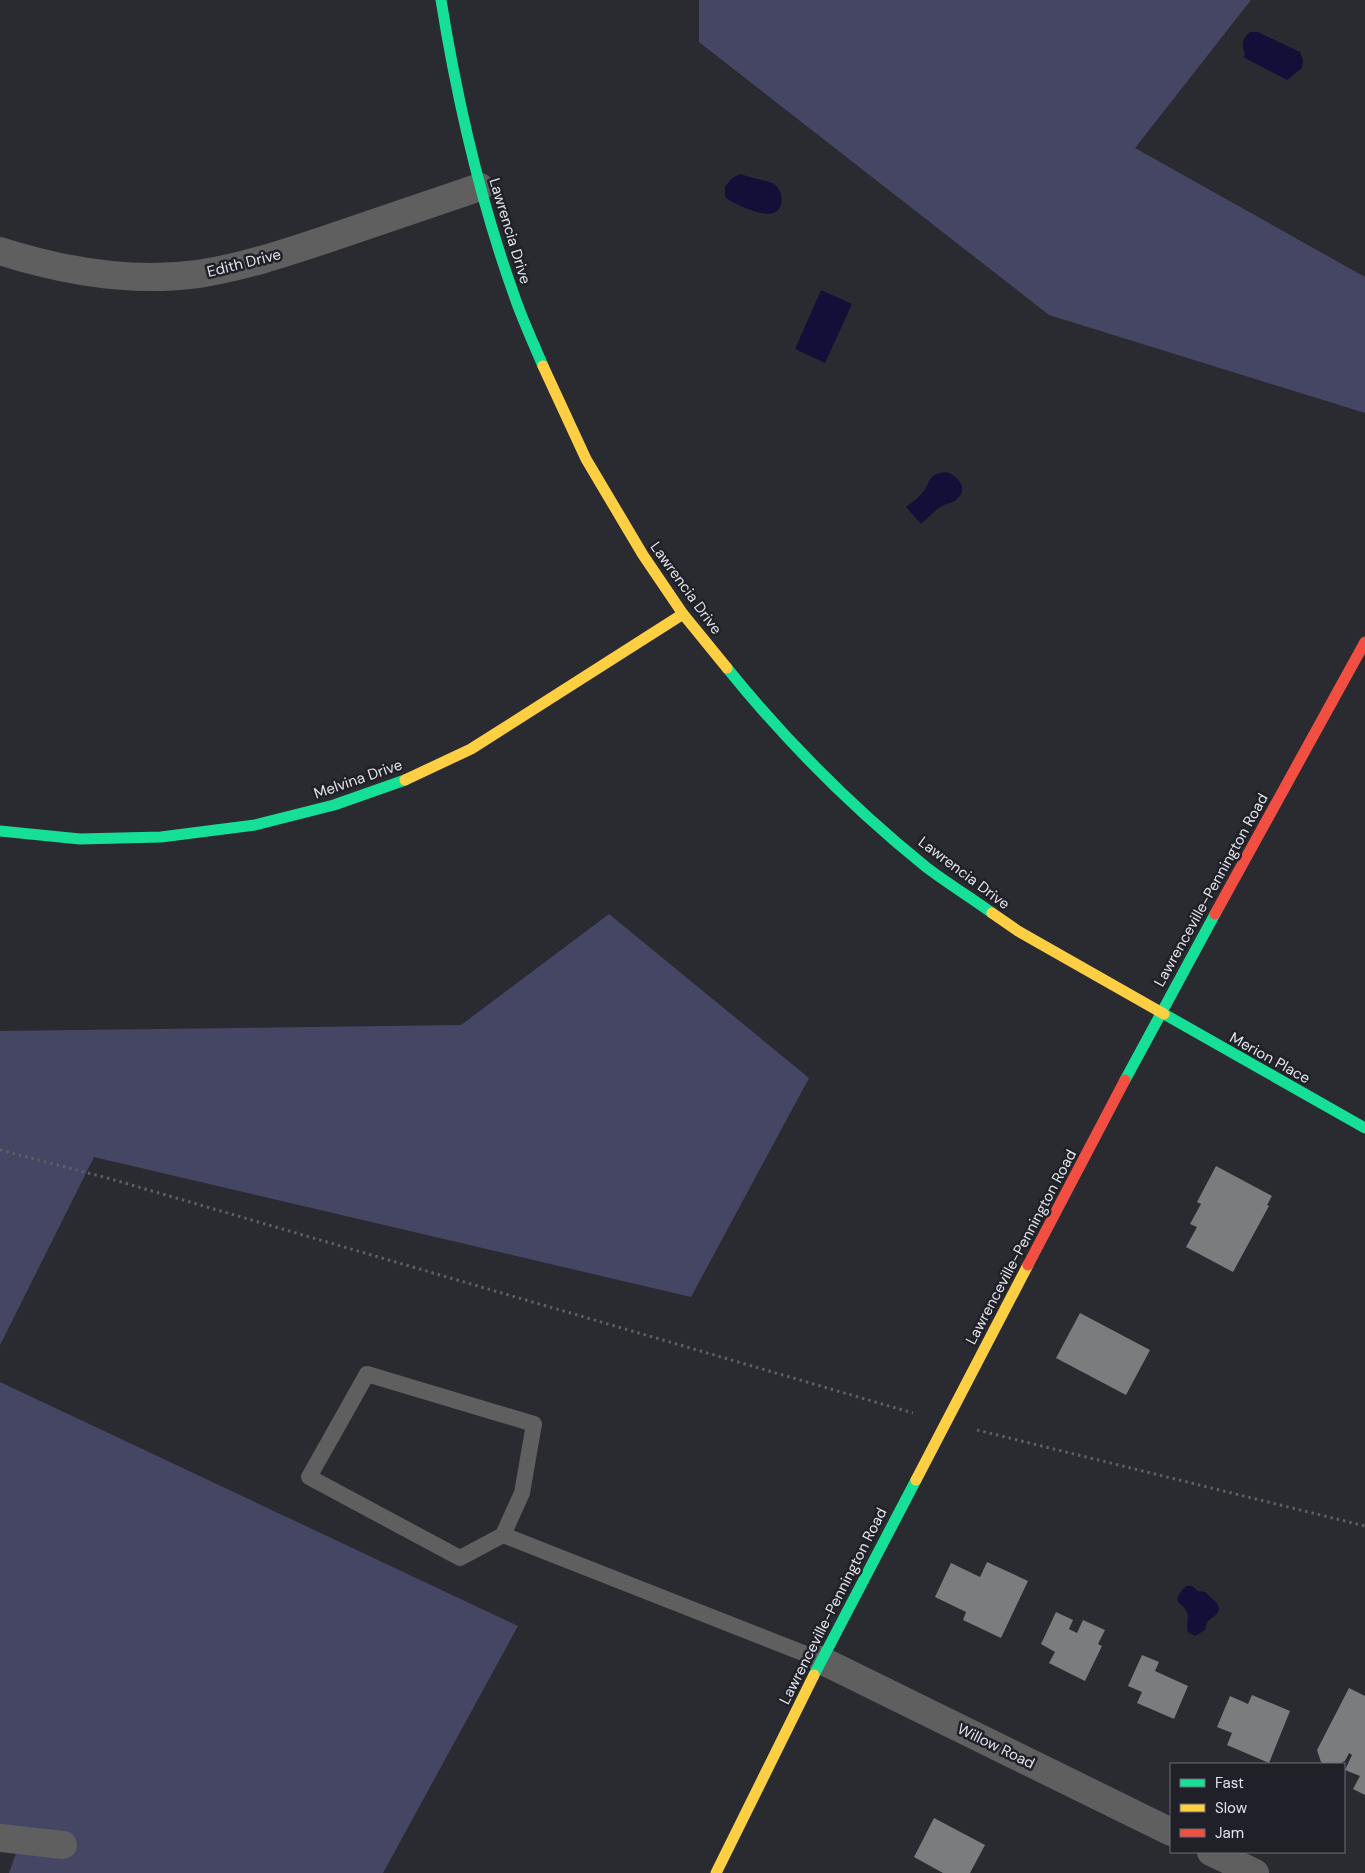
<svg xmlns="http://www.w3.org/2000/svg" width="1365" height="1873" font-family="'DM Sans',sans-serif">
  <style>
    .green { fill: #444664 }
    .water { fill: #130f38 }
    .building { fill: #7a7c7d }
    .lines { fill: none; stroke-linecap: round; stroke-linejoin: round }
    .path { stroke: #5e5f61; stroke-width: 3; stroke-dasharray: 2.5 4; stroke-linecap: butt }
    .lane { stroke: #5f5f60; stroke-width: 16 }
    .street { stroke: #5f5f60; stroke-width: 28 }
    .fast { stroke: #16e098; stroke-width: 11 }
    .slow { stroke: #ffcf43; stroke-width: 11 }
    .jam { stroke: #f24e42; stroke-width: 11 }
    .labels { text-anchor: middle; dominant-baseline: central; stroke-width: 5; stroke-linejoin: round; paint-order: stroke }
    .street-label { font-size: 15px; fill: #e3e4ea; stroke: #1f2028 }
  </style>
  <rect width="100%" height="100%" fill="#2a2b30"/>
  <g class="green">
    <path d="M699,0H1251L1135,148L1365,277V413L1049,315L699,42Z"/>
    <path d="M609,914L809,1078L691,1297L94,1157L0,1345V1031L461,1025Z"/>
    <path d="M0,1382L518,1626L383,1873H9L16,1853L0,1843Z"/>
  </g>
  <g class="water">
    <path d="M1250,32H1258L1300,52L1303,60L1302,68L1287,80L1243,57L1245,54C1241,45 1242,39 1250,32Z"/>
    <path d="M740,174C747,177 770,181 774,184C785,192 785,213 769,214C760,215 731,203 725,197V187L732,178Z"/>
    <path d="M821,290L852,304L825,363L795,349Z"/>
    <path d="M947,472C958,477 969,488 957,499C953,503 947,503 942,506C935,510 927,519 921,524L906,507C912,502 920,497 924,491C932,478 929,474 947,472Z"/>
    <path d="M1186,1586H1192L1198,1591L1205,1592L1217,1603L1219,1609L1217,1614L1207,1622L1205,1630L1195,1636L1188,1632C1186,1625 1188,1622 1188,1616C1187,1601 1166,1606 1186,1586Z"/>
  </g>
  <g class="building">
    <path d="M1216,1166L1272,1196L1267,1205L1269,1206L1233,1272L1186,1247L1197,1227L1190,1224L1201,1204L1197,1202Z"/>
    <path d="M1080,1313L1150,1350L1126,1395L1056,1358Z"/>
    <path d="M987,1562L1028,1581L1001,1638L963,1620L966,1612L935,1597L951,1563L980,1577Z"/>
    <path d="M1056,1612L1073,1620L1069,1629L1077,1633L1083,1620L1105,1630L1098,1644L1102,1646L1085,1681L1049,1663L1055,1652L1041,1644Z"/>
    <path d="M1142,1655L1159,1662L1155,1671L1188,1686L1174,1719L1137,1703L1142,1692L1128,1686Z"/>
    <path d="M1349,1688L1365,1696V1795L1353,1789L1360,1776L1345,1770L1352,1755L1349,1753L1345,1761L1338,1764H1325L1321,1762L1317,1750Z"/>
    <path d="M1252,1695L1290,1711L1269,1763L1227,1745L1232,1733L1217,1727L1230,1696L1248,1704Z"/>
    <path d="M934,1818L985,1845L970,1873H943L914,1857Z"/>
  </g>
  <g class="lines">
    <g class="path">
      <path d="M0,1150L111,1179L913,1413"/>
      <path d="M977,1430L1365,1526"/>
    </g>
    <path class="lane" d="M503,1535L460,1558L309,1477L367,1374L534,1424L522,1493L503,1535L821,1660"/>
    <g class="street">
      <path d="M0,251C63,271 131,283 198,274C244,267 288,252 333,237C382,220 431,204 480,187"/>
      <path d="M821,1660L1171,1832"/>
      <path d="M0,1838L63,1845"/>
      <path d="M1211,1852L1255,1873"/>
    </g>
    <g class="fast">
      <path d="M441,0C457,100 480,200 514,295C522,319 533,342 543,366"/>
      <path d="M727,668C786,741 853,808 926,867C947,883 970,897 992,913"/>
      <path d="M0,831L80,839L161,837L255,825L334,805L405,780"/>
      <path d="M1164,1014L1365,1128"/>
      <path d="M1125,1080L1215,914"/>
      <path d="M814,1675L916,1480"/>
    </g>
    <g class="slow">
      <path d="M543,366L586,459L643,555L683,614L727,668"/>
      <path d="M405,780L471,749L683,614"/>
      <path d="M992,913L1018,931L1164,1014"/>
      <path d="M916,1480L1028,1265"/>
      <path d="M716,1873L814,1675"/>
    </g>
    <g class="jam">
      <path d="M1215,914L1365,642"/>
      <path d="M1028,1265L1125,1080"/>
    </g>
  </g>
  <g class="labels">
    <g class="street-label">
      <text transform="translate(510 231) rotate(73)">Lawrencia Drive</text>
      <text transform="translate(244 263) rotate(-14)">Edith Drive</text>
      <text transform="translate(686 588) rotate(54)">Lawrencia Drive</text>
      <text transform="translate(358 779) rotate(-19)">Melvina Drive</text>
      <text transform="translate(964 873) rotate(37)">Lawrencia Drive</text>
      <text transform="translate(1211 890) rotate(-61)">Lawrenceville-Pennington Road</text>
      <text transform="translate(1270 1058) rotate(29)">Merion Place</text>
      <text transform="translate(1021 1247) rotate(-62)">Lawrenceville-Pennington Road</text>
      <text transform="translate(833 1606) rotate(-63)">Lawrenceville-Pennington Road</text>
      <text transform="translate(996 1746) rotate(26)">Willow Road</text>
    </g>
  </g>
  <rect x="1170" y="1763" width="175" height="90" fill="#1f2028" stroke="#6d6e76"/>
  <rect x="1180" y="1779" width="25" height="8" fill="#16e098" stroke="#6d6e76"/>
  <text x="1215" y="1788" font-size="15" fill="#e3e4ea">Fast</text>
  <rect x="1180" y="1804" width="25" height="8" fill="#ffcf43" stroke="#6d6e76"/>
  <text x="1215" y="1813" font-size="15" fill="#e3e4ea">Slow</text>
  <rect x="1180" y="1829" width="25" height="8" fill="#f24e42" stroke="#6d6e76"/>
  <text x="1215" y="1838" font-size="15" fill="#e3e4ea">Jam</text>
</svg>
